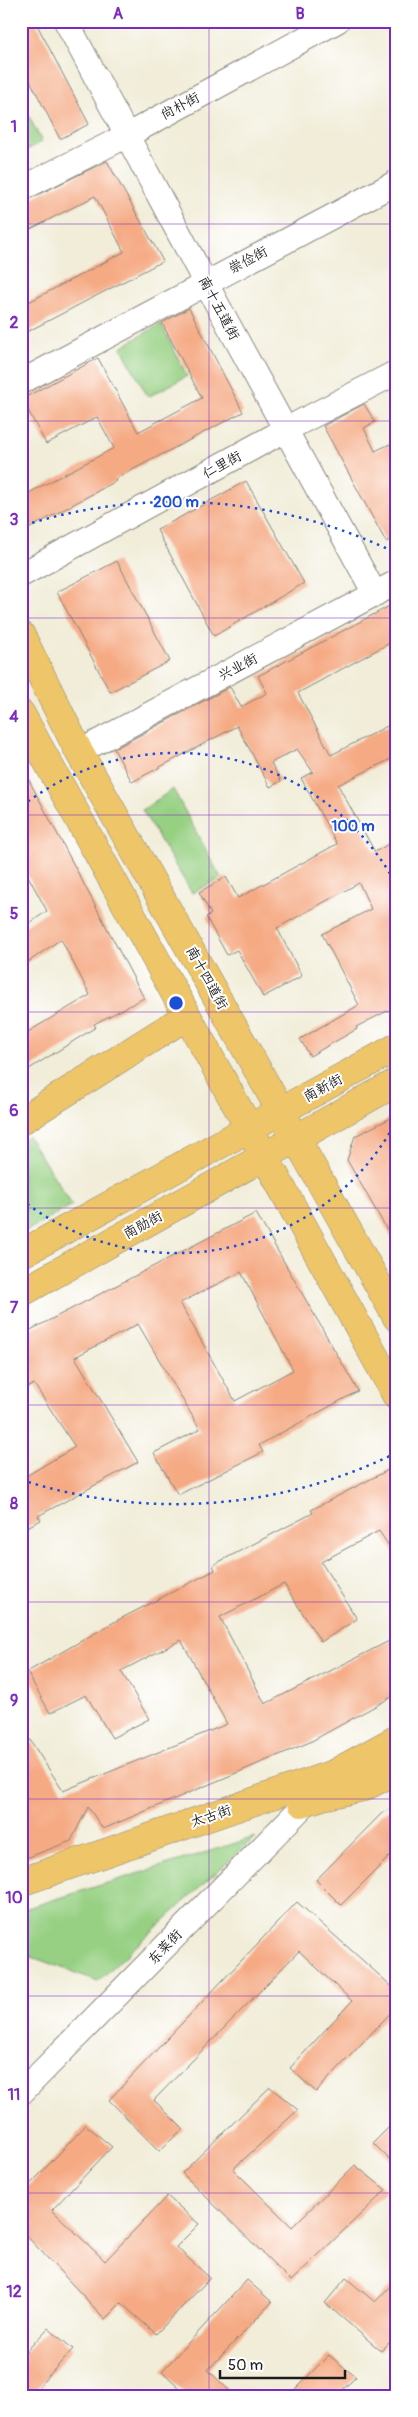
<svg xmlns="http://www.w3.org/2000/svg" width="418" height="2417" font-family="Pangolin,'LXGW WenKai TC',sans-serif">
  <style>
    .green { fill: #97d083; stroke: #5a7650 }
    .building { fill: #f5aa84; fill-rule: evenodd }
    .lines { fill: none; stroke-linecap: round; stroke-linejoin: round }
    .minor-casing { stroke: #86847a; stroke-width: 26 }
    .major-casing { stroke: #86847a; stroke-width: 29 }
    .minor { stroke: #fff; stroke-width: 24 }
    .major { stroke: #eec569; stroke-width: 28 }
    .grid { fill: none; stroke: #7b2cbf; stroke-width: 1; stroke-opacity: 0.55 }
    .ring { fill: none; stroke: #1d4ed8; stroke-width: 2.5; stroke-dasharray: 2.5 5 }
    .labels { text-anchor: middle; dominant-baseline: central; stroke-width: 4; stroke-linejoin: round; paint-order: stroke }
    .street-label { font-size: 14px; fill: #1c1c1c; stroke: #fff }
    .centre { fill: #1d4ed8; stroke: #fff; stroke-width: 2.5 }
    .ring-label { font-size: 15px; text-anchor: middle; font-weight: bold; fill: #1d4ed8; stroke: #fff; stroke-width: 4; stroke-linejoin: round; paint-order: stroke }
    .neatline { fill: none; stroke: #7b2cbf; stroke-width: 2 }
    .grid-label { font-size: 16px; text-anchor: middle; font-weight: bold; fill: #7b2cbf }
  </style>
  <rect width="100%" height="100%" fill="#fff"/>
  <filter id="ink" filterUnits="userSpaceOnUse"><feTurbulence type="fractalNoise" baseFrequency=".02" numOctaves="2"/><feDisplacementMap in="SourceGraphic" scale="10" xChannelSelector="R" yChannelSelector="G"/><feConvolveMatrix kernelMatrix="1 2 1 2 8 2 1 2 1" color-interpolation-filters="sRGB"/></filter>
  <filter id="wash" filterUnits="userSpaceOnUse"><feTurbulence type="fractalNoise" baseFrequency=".0096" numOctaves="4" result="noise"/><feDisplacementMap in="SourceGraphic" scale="20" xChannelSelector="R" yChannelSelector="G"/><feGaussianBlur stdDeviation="1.12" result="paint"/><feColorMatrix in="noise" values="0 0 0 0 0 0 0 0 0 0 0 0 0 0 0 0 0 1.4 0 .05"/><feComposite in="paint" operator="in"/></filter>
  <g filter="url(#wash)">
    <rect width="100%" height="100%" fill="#f1edd9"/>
    <g class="green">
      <path d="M21,101L42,142L21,153Z"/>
      <path d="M161,324L187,376L148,397L121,347Z"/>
      <path d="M173,789L221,878L192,893L142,810Z"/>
      <path d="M28,1136L72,1205L21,1234V1140Z"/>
      <path d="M255,1837L98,1981L21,1953V1910Z"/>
    </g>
    <g id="blocks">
      <g class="building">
        <path d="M21,21H35L89,124L60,139L21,63Z"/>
        <path d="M107,161L163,261L21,335V306L124,252L95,196L21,234V203Z"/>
        <path d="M189,308L243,412L115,479L116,481L21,533V497L114,448L97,417L46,444L22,399L98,358L138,432L202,398L162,323Z"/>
        <path d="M364,404L375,422L364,428L375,451L390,444L397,457V536L386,542L323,426Z"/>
        <path d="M246,481L304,583L214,636L157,530Z"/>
        <path d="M117,561L170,661L110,692L57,592Z"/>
        <path d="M397,602V639L298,693L331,755L397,721V756L338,785L375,852L397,839V1006L356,1027L357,1029L310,1056L300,1039L359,1005L322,934L371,909L359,883L277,928L302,976L263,997L237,950L227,955L206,917L211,914L199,892L226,877L238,898L337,844L301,778L313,772L297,749L271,763L281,781L270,787L237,726L132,782L114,749L230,687L241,707L267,693L258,676Z"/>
        <path d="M21,765L144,998L94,1024L96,1027L21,1074V1036L90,995L61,939L21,967V929L47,911L21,863Z"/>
        <path d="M397,1115V1247L347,1160L355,1136Z"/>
        <path d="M256,1213L358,1391L259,1445L263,1452L178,1495L154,1453L200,1429L138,1324L75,1357L138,1462L38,1516L41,1520L21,1530V1479L75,1447L34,1384L21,1391V1335ZM241,1272L293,1370L235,1401L180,1303Z"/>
        <path d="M390,1469L397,1480V1558L379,1531L321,1562L357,1619L321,1642L284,1584L220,1617L265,1704L397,1637V1694L310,1742L103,1829L88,1807L71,1841L21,1860V1726L63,1791L227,1724L181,1640L121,1671L149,1719L112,1738L86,1695L50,1713L27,1672L116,1621L215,1570L213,1565L313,1513L311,1510Z"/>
        <path d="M397,1806V1849L341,1905L316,1880L382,1813Z"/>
        <path d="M297,1902L397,1991V2006L316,2092L290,2068L352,2001L299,1951L154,2100L183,2129L159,2151L109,2100Z"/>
        <path d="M270,2087L298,2110L233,2169L292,2227L355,2165L386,2190L291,2281L182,2173Z"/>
        <path d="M397,2119V2167L373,2143Z"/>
        <path d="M86,2125L112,2147L52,2210L105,2261L167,2196L199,2224L176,2247L210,2278L156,2334L121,2303L105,2319L21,2230V2194Z"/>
        <path d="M346,2278L375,2302L397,2279V2335L381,2351L325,2303Z"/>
        <path d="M247,2280L272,2302L208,2370L235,2396H188L162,2371Z"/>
        <path d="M48,2328L73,2349L30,2396H21V2357Z"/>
        <path d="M329,2355L356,2377L336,2396H288Z"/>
      </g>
    </g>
  </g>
  <g filter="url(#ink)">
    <use href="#blocks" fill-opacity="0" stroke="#86847a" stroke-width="1"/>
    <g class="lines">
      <defs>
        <g id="minor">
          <path d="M66,21L205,282L375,594"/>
          <path d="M21,189L126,136L337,21"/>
          <path d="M21,382L397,182"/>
          <path d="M21,575L285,430L397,372"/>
          <path d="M79,752L397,582"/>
          <path d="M21,2093L308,1801"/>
        </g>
        <g id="major">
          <path d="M21,635L79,752L397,1318"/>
          <path d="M21,714L397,1397"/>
          <path d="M21,1121L187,1016"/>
          <path d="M21,1254L397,1047"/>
          <path d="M21,1293L397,1082"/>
          <path d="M302,1803L323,1796L364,1787L397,1770"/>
          <path d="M21,1882L333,1774L397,1739"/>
        </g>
      </defs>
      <use href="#minor" class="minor-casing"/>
      <use href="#major" class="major-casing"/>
      <use href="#minor" class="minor"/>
      <use href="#major" class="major"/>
    </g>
  </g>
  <path class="grid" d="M209,21V2396M21,224H397M21,421H397M21,618H397M21,815H397M21,1012H397M21,1208H397M21,1405H397M21,1602H397M21,1799H397M21,1996H397M21,2193H397"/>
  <g class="ring">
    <path d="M397 1120A250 250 0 0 1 22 1200M22 806A250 250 0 0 1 397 886"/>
    <path d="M396 1453A501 501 0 0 1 25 1481M25 525A501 501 0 0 1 396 553"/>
  </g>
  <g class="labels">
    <g class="street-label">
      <text transform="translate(180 106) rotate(-28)">尚朴街</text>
      <text transform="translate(248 260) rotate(-28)">崇俭街</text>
      <text transform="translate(219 308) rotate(62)">南十五道街</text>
      <text transform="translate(222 465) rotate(-29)">仁里街</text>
      <text transform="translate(238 667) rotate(-28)">兴业街</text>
      <text transform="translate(207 978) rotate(61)">南十四道街</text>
      <text transform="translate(323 1088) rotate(-29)">南新街</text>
      <text transform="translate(143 1225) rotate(-29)">南勋街</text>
      <text transform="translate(211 1816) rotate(-19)">太古街</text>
      <text transform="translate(165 1947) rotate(-46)">东莱街</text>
    </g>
  </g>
  <circle cx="176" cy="1003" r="8" class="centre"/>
  <g class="ring-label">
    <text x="176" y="507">200 m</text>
    <text x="353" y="831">100 m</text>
  </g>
  <rect width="418" height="2417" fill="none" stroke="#fff" stroke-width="55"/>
  <path d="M220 2370v8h125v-8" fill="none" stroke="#1c1c1c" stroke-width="2.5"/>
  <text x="228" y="2370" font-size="15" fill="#1c1c1c" stroke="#ffffff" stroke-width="4" paint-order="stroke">50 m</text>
  <rect x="28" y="28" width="362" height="2362" class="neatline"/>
  <g class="grid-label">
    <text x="118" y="19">A</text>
    <text x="300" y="19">B</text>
    <text x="14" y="132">1</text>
    <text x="14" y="328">2</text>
    <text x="14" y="525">3</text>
    <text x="14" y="722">4</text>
    <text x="14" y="919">5</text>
    <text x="14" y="1116">6</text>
    <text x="14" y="1313">7</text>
    <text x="14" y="1509">8</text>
    <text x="14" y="1706">9</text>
    <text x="14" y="1903">10</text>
    <text x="14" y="2100">11</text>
    <text x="14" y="2297">12</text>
  </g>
</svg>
